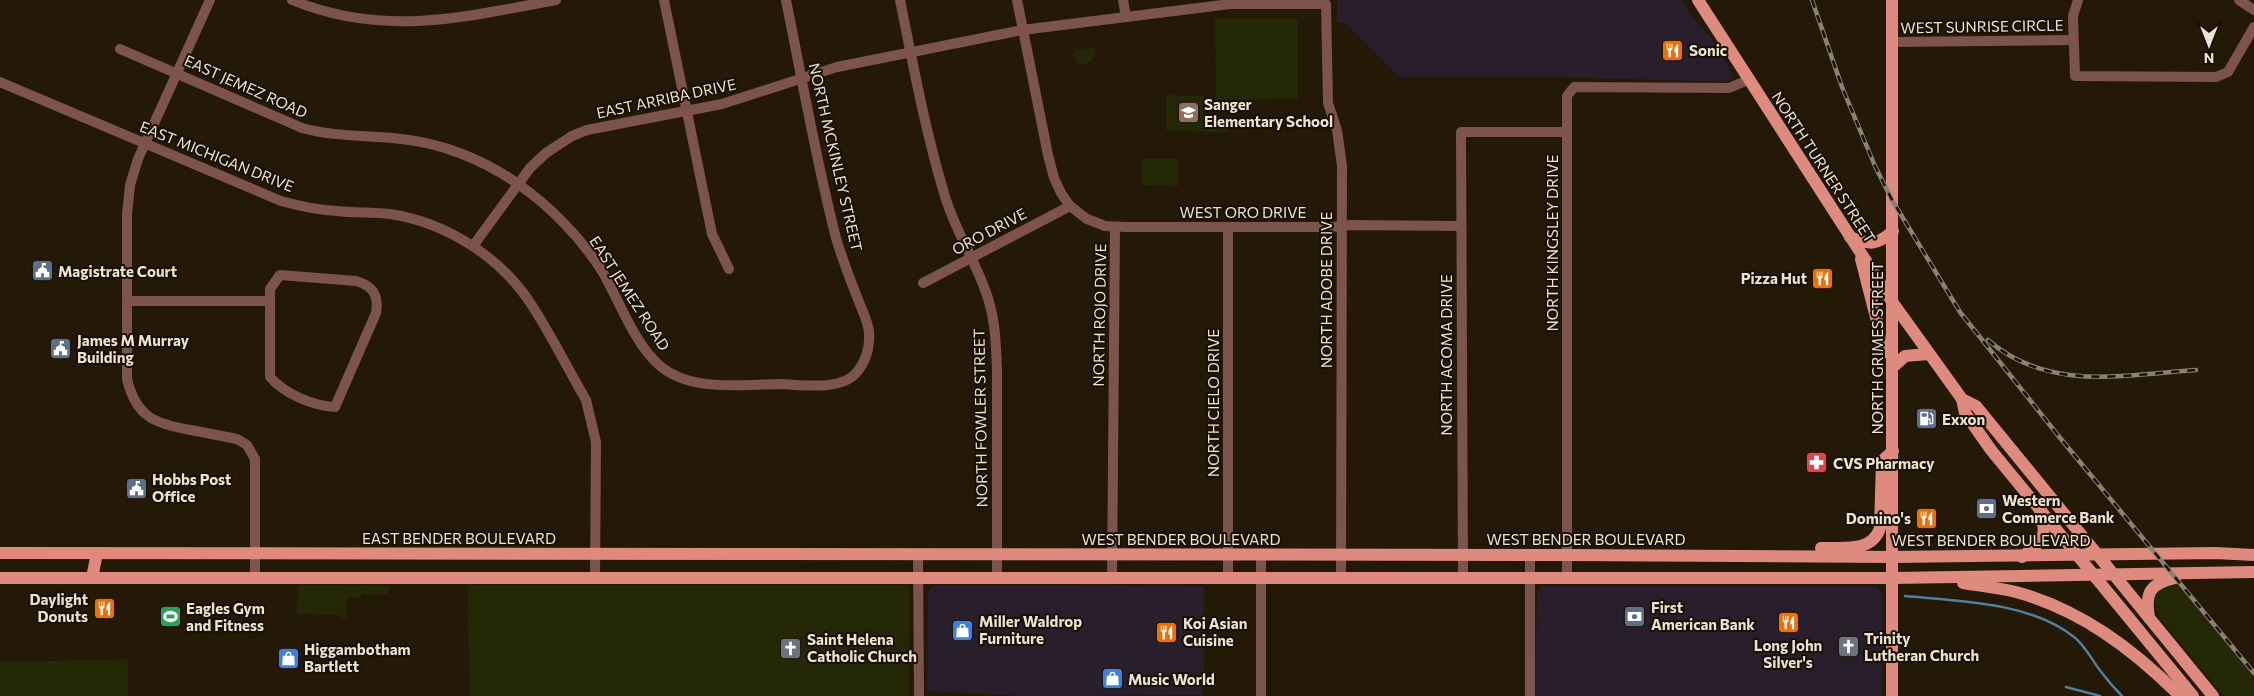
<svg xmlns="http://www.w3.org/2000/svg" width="2254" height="696" font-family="Commissioner,sans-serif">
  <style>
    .commercial { fill: #281e2c }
    .green { fill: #252807 }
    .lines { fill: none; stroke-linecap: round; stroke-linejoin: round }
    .stream { stroke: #507f9c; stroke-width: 2.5 }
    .minor { stroke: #7c534d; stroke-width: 10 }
    .major { stroke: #de8a7e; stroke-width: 12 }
    .rail-casing { stroke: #8b8173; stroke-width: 4.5 }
    .rail { stroke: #1a1001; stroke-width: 2.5; stroke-dasharray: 8; stroke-linecap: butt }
    .labels { text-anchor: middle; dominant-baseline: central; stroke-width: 4; stroke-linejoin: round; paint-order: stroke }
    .street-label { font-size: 15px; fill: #ebe3d8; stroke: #1a1001 }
    .poi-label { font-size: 15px; font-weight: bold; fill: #ebe3d8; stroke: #1a1001; text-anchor: start }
  </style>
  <rect width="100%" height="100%" fill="#241907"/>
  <g class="commercial">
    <path d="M1337,0H1681L1697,24L1711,37L1733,75L1732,79L1727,82L1559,77H1399L1345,23H1337Z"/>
    <path d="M936,585L1204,586V673L1202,695L1021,696L927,691L928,595L930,588Z"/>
    <path d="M1542,586H1877L1883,596L1882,696H1535L1537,592Z"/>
  </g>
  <g class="green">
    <path d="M1215,18H1298V99L1216,100Z"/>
    <path d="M1093,48L1096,52C1095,59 1087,65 1080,65L1073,60L1074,52L1081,49Z"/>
    <path d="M1166,95L1203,96V126H1227L1228,133L1166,130Z"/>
    <path d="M1142,159H1179L1178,186L1141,185Z"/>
    <path d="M2177,582L2254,676V696H2224L2162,621C2156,609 2152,602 2157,589Z"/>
    <path d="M298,585L390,586L388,594H362L360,598H347V619L340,618V615L297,614Z"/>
    <path d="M468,585H910L909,696H469Z"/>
    <path d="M128,659V696H0V662Z"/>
  </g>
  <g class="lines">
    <g class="stream">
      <path d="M1905,596C1957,601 2031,602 2074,637C2085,645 2093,662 2102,673C2108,681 2115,689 2122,696"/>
      <path d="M2066,687L2100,696"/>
    </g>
    <g class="minor">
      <path d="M210,0L138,159L130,185L127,214V379C136,417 155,424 191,430C206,433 222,436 237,439L247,445L255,459V579"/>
      <path d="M292,0C384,38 464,17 556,0"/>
      <path d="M664,0L712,234L729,269"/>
      <path d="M900,0C913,64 925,130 944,193C953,226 972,255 984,287C995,314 996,341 997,369V579"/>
      <path d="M1017,0L1048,155L1054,178L1061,193L1070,206L1087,219L1105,226L1127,227H1332L1351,225L1461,226"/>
      <path d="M1123,0L1126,17"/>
      <path d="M2078,0L2073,16L2075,76L2216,77L2228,72L2254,27"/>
      <path d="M2239,0L2254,10"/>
      <path d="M1892,42L2073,40"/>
      <path d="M120,49L302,128C334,137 368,135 401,139C442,143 484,160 518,184C550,206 581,238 602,271C619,300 634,343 659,365C691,393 743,384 782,384C804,385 842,391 857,372C866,361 870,346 869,332C868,322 863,312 859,302C851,281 842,259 836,238C816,160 802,79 786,0"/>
      <path d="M0,82L281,201C299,206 317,210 337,211C354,213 372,212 390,214C444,222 498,255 529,301C550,332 567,368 586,400L596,442L595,579"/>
      <path d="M1228,227V579"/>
      <path d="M473,246L530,168L546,153L572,136L587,130L722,104L837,67L1022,30L1230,4H1326L1328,103L1337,130L1342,166L1341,579"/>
      <path d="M280,275L356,281C373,286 379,295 376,313L335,407C313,406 285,394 270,377V289Z"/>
      <path d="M923,283L1070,206"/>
      <path d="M127,301H270"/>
      <path d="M1261,555V696"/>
      <path d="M918,556L919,696"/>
      <path d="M1463,578L1461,132H1566"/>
      <path d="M1567,578V96L1574,87L1729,88L1748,80"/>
      <path d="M1112,579L1115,227"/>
      <path d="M1530,696V555"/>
    </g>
    <g class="major">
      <path d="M1698,0L1893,303L1962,399L1976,406L2213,696"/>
      <path d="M1892,0V696"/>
      <path d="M1850,237C1870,245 1876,246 1893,231"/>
      <path d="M1861,259L1878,325L1880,342L1893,358"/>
      <path d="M1893,367L1905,356L1928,354"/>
      <path d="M1962,399L1965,413L1991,450L2193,696"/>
      <path d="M1821,548C1843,547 1872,553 1880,528L1882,461L1893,451"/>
      <path d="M0,553L1567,555L1893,557L2216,553L2254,555"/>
      <path d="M2022,557C2039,544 2050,537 2040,515"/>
      <path d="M0,578H1893L2254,572"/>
      <path d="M92,578L97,553"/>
      <path d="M1963,583C1981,586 1999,588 2016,592C2081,610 2133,649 2180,696"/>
      <path d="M2149,618C2145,593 2149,584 2175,578"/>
    </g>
    <defs>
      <g id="rail">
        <path d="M1812,0L1842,87L1875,166L1892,200L1960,312L2061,439L2254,673"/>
        <path d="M1988,340C2048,392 2123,375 2196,370"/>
      </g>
    </defs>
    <use href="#rail" class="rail-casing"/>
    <use href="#rail" class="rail"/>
  </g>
  <defs>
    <symbol id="restaurant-square" viewBox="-11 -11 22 22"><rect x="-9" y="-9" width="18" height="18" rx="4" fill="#e8710a" stroke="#1a1001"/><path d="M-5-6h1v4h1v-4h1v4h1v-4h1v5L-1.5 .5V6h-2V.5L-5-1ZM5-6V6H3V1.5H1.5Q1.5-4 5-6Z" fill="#fff"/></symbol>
    <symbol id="school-square" viewBox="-11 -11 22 22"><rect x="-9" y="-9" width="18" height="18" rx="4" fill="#8d6e63" stroke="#1a1001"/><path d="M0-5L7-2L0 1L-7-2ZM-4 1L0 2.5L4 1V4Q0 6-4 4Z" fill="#fff"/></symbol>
    <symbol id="civic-square" viewBox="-11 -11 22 22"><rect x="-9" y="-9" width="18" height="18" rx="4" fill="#5c6f8a" stroke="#1a1001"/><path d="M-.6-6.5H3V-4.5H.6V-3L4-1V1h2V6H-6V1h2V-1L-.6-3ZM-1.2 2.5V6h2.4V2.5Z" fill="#fff"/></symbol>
    <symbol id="fuel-square" viewBox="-11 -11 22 22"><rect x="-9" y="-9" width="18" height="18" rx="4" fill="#5c6f8a" stroke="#1a1001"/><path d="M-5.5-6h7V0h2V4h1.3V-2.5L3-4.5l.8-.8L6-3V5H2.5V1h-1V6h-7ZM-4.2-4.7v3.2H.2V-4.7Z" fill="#fff"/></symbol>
    <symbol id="pharmacy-square" viewBox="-11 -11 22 22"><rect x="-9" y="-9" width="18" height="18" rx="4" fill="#e0444e" stroke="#1a1001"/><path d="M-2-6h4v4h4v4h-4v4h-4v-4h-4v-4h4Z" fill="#fff"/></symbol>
    <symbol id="bank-square" viewBox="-11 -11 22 22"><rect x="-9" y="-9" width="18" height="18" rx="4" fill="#5c6f8a" stroke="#1a1001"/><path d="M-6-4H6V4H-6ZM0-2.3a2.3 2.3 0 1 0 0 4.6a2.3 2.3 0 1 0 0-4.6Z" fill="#fff"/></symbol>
    <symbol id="stadium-square" viewBox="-11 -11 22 22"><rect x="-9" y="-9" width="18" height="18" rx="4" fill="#2e9e5b" stroke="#1a1001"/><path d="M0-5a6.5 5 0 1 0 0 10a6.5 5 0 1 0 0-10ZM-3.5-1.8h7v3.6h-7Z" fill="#fff"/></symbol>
    <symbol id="shop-square" viewBox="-11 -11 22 22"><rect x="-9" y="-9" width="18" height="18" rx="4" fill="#3f7fe0" stroke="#1a1001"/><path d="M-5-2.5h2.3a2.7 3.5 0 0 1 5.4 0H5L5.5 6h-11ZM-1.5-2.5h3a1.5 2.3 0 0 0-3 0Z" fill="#fff"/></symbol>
    <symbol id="church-square" viewBox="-11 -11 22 22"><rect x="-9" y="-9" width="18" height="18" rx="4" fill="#6b7280" stroke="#1a1001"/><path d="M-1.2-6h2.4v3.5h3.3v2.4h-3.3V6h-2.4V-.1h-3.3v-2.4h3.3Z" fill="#fff"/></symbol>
  </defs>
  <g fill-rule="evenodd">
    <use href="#restaurant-square" x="1660" y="38" width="25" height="25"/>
    <use href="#school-square" x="1176" y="100" width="25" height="25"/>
    <use href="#civic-square" x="30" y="258" width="25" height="25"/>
    <use href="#restaurant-square" x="1810" y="266" width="25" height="25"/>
    <use href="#civic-square" x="48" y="336" width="25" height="25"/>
    <use href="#fuel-square" x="1914" y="406" width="25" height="25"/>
    <use href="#pharmacy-square" x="1804" y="450" width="25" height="25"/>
    <use href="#civic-square" x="124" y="476" width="25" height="25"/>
    <use href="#bank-square" x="1974" y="496" width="25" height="25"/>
    <use href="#restaurant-square" x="1914" y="506" width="25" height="25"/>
    <use href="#restaurant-square" x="92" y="596" width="25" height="25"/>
    <use href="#bank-square" x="1622" y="604" width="25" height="25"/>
    <use href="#stadium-square" x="158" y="604" width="25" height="25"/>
    <use href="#restaurant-square" x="1776" y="610" width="25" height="25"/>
    <use href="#shop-square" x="950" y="618" width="25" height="25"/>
    <use href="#restaurant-square" x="1154" y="620" width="25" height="25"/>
    <use href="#church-square" x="1836" y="634" width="25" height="25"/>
    <use href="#church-square" x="778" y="636" width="25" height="25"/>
    <use href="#shop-square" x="276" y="646" width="25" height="25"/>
    <use href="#shop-square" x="1100" y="666" width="25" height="25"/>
  </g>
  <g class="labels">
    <g class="street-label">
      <text transform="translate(1982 26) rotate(-1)">WEST SUNRISE CIRCLE</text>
      <text transform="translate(246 86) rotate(24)">EAST JEMEZ ROAD</text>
      <text transform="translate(666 98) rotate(-12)">EAST ARRIBA DRIVE</text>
      <text transform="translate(217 156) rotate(22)">EAST MICHIGAN DRIVE</text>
      <text transform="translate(836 157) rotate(77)">NORTH MCKINLEY STREET</text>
      <text transform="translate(1824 167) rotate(57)">NORTH TURNER STREET</text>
      <text x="1243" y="212">WEST ORO DRIVE</text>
      <text transform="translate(989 231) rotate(-28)">ORO DRIVE</text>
      <text transform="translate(1552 243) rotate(-90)">NORTH KINGSLEY DRIVE</text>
      <text transform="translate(1326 290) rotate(-90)">NORTH ADOBE DRIVE</text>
      <text transform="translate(630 293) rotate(57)">EAST JEMEZ ROAD</text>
      <text transform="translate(1099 315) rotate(-89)">NORTH ROJO DRIVE</text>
      <text transform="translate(1877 348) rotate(-90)">NORTH GRIMES STREET</text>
      <text transform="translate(1446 355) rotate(-90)">NORTH ACOMA DRIVE</text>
      <text transform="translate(1213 403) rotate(-90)">NORTH CIELO DRIVE</text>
      <text transform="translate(980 418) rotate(-91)">NORTH FOWLER STREET</text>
      <text x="459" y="538">EAST BENDER BOULEVARD</text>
      <text x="1181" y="539">WEST BENDER BOULEVARD</text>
      <text x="1586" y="539">WEST BENDER BOULEVARD</text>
      <text x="1991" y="540">WEST BENDER BOULEVARD</text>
    </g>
    <g class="poi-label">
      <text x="1689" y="50">Sonic</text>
      <text x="1204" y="104">Sanger<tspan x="1204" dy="17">Elementary School</tspan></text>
      <text x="58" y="271">Magistrate Court</text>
      <text x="1807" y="278" text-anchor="end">Pizza Hut</text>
      <text x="77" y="340">James M Murray<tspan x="77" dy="17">Building</tspan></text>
      <text x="1942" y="419">Exxon</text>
      <text x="1833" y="463">CVS Pharmacy</text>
      <text x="152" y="479">Hobbs Post<tspan x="152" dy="17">Office</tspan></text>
      <text x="2002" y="500">Western<tspan x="2002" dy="17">Commerce Bank</tspan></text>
      <text x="1911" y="518" text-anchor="end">Domino's</text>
      <text x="88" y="599" text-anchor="end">Daylight<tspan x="88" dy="17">Donuts</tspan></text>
      <text x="1651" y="607">First<tspan x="1651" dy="17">American Bank</tspan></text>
      <text x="186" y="608">Eagles Gym<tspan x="186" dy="17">and Fitness</tspan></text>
      <text x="979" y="621">Miller Waldrop<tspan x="979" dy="17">Furniture</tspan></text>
      <text x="1183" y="623">Koi Asian<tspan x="1183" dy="17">Cuisine</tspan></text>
      <text x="1864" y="638">Trinity<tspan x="1864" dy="17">Lutheran Church</tspan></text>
      <text x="807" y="639">Saint Helena<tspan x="807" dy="17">Catholic Church</tspan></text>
      <text x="1788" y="645" text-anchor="middle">Long John<tspan x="1788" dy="17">Silver's</tspan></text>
      <text x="304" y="649">Higgambotham<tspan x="304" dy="17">Bartlett</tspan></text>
      <text x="1128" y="679">Music World</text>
    </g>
  </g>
  <g transform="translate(2209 45) rotate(180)" stroke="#1a1001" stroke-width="4" paint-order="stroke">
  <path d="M0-4L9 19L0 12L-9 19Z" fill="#ebe3d8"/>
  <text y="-8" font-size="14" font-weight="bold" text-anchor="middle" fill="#ebe3d8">N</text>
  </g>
</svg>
